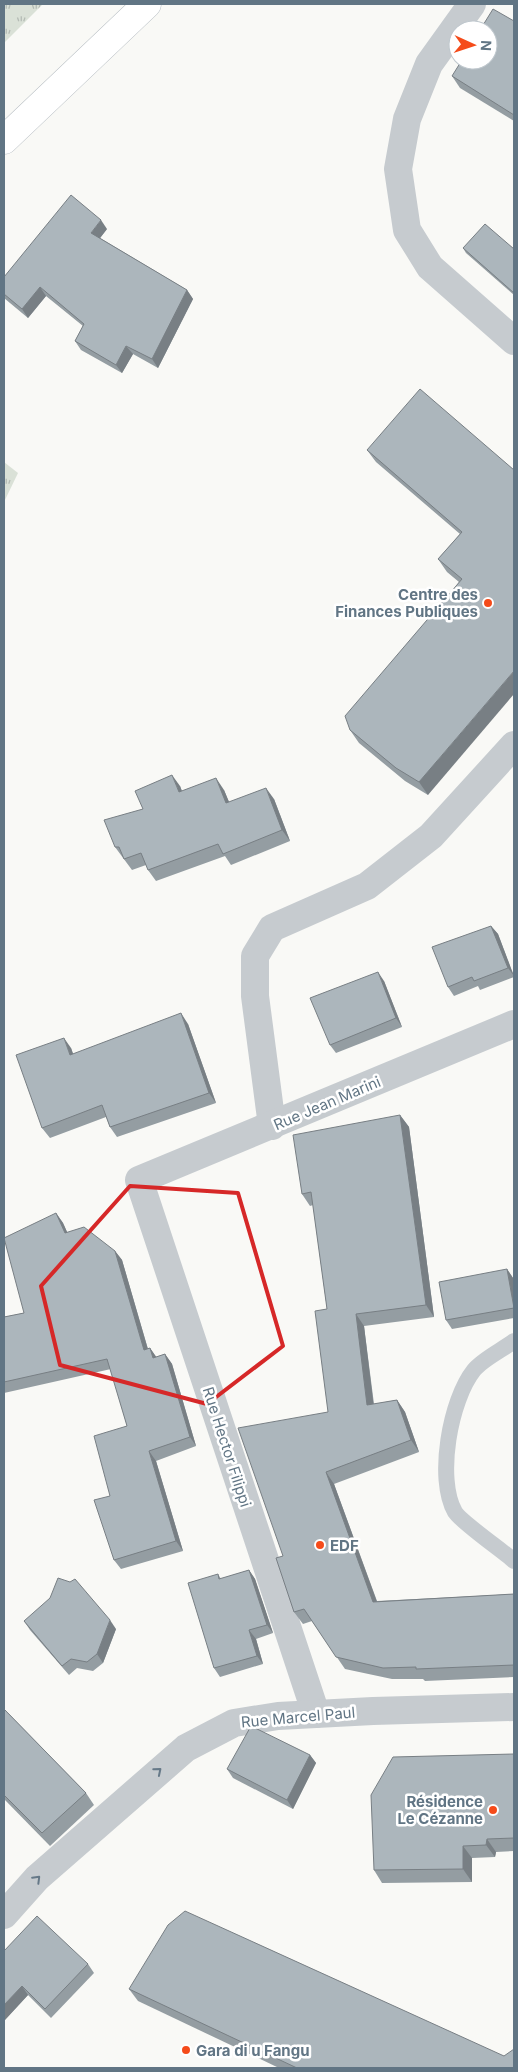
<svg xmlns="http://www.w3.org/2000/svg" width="518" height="2072" font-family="Inter,sans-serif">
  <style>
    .grass { fill: url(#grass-tufts) }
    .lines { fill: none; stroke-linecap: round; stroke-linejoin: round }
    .secondary-casing { stroke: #b6bdc2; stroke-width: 29 }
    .lane { stroke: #c6cbcf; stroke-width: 16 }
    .street { stroke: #c6cbcf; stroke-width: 28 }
    .secondary { stroke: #fff; stroke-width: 28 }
    .wall { fill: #949da2 }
    .shaded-wall { fill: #787f84 }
    .building { fill: #acb6bc; stroke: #787f84 }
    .oneway { stroke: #667988 }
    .marked { fill: none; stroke: #d62828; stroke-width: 4; stroke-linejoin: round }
    .poi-dot { fill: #f54b1a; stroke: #fff; stroke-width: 2 }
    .labels { text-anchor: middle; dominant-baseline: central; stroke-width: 5; stroke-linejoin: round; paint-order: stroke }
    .poi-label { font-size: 15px; font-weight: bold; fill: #617584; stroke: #fff; text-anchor: end }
    .street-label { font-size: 15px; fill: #617584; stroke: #fff }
  </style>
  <defs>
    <pattern id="grass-tufts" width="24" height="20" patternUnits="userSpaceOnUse" patternTransform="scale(1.25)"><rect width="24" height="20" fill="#dae1d7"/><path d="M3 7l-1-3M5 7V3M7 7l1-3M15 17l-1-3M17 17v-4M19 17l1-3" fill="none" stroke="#b4bbb4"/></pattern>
  </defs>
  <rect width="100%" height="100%" fill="#f9f9f6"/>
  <g class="grass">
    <path d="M4,4H43L4,43Z"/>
    <path d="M4,462L18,473L4,502Z"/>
  </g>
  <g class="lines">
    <defs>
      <path id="secondary" d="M4,140L147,4"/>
    </defs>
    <use href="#secondary" class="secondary-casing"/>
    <path class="lane" d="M514,1341C502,1350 483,1359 474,1370C450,1400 436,1479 455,1512C461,1522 503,1551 514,1561"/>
    <g class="street">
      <path d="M472,4L429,64L407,119L398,169L407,230L430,267L514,341"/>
      <path d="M272,1126L255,996V956L272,928L367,886L431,836L514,745"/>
      <path d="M316,1714L139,1180L514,1024"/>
      <path d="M4,1915L37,1878L186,1748L234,1723L278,1716L373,1711L514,1707"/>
    </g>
    <use href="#secondary" class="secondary"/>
  </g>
  <g class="wall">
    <path d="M514,21V121L460,88L452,76Z"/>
    <path d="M107,229L100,238L187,290L193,299L158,368L133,354L122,373L81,350L75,341L83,326L46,296L28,318L4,298V277Z"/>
    <path d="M463,248L514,249V295L466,253Z"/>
    <path d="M367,450L514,470L428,795L405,781L359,743L350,730L459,582L447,572L438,559L460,534L376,462Z"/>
    <path d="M180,786L182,791L224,790L229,802L274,799L290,841L231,865L225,856L156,881L148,870L146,865L132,870L115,847Z"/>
    <path d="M491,926L498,934L514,977L480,990L478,986L454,996L448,987Z"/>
    <path d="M384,981L402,1027L336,1053L330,1045Z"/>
    <path d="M188,1024L216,1103L117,1137L110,1127L106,1117L50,1138L42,1128L71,1048L73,1054Z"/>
    <path d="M400,1115L409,1127L434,1317L364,1326L374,1404L397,1400L405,1412L419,1452L334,1484L377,1601L514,1594V1677L425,1681L423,1679H392L345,1669L312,1621L303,1624L294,1612L283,1556L328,1412L327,1309L313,1205L310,1206L302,1194Z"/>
    <path d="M56,1213L63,1223L67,1232L115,1251L122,1260L148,1349L150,1348L156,1357L165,1354L172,1364L196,1446L156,1461L183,1551L121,1569L114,1560L110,1496L127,1426L111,1369L4,1393V1317L24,1313Z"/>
    <path d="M507,1269L513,1278L514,1284V1318L452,1329L446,1320Z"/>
    <path d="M249,1570L255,1579L273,1633L256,1639L263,1664L220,1677L214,1668L218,1574L221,1579Z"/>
    <path d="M24,1621L116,1629L103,1663L93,1671L77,1668L69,1675L30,1630Z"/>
    <path d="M4,1709L86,1793L94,1805L50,1846L4,1799Z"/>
    <path d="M514,1754V1851L496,1852L495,1857L472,1858V1882L382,1883L374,1870Z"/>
    <path d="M310,1755L316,1763L293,1809L233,1778L227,1769Z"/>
    <path d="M4,1951L88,1964L94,1973L51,2018L28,1995L4,2021Z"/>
    <path d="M129,1989L504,2056L514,2068H279L138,2001Z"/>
  </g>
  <g class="shaded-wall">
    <path d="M101,220L107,229L97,242L91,233Z"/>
    <path d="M40,287L46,296L28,318L22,309Z"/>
    <path d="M187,290L193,299L158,368L152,359Z"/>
    <path d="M126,346L133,354L122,373L116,365Z"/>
    <path d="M514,671V694L428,795L419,782Z"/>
    <path d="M172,775L180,786L186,803L179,792Z"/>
    <path d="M216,778L224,790L234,814L226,803Z"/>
    <path d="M266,788L274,799L290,841L282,830Z"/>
    <path d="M491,926L498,934L514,976L508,968Z"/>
    <path d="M378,972L384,981L402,1027L396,1018Z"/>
    <path d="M181,1013L188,1024L216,1103L209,1093Z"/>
    <path d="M64,1038L71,1048L77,1065L70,1055Z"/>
    <path d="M400,1115L409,1127L434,1317L426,1305Z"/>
    <path d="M56,1213L63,1223L72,1243L65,1233Z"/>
    <path d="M115,1251L122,1260L151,1360L144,1350Z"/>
    <path d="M507,1269L513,1278L514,1284V1309Z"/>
    <path d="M356,1314L364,1326L375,1417L367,1405Z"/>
    <path d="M150,1348L157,1358H153Z"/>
    <path d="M165,1354L172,1364L196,1446L190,1437Z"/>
    <path d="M397,1400L405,1412L419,1452L411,1440Z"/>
    <path d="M149,1451L156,1461L183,1551L176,1541Z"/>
    <path d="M326,1472L334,1484L381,1613L373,1602Z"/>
    <path d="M249,1570L255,1579L273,1633L267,1625Z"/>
    <path d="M110,1620L116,1629L103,1663L97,1654Z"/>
    <path d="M249,1630L256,1639L263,1664L257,1656Z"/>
    <path d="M310,1755L316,1763L293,1809L287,1800Z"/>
    <path d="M487,1839L496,1852L495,1857L486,1845Z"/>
    <path d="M463,1846L472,1858V1882L463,1869Z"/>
    <path d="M22,1986L28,1995L4,2021V2005Z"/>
  </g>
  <g class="building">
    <path d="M493,9L514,21V115L452,76L462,60H488V30H480Z"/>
    <path d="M71,195L101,220L91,233L187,290L152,359L126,346L116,365L75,341L84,324L40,287L22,309L4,294V277Z"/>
    <path d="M485,224L514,249V293L463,248Z"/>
    <path d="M420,389L514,470V671L419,782L396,768L350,730L345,716L462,579L438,559L462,532L367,450Z"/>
    <path d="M172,775L179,792L216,778L226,803L266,788L282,830L223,854L218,844L148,870L141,853L124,859L119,847H115L104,820L143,809L135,791Z"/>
    <path d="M491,926L508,968L474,981L472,977L448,987L432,947Z"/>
    <path d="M378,972L396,1018L330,1045L310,998Z"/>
    <path d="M181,1013L209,1093L110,1127L102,1105L42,1128L16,1055L64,1038L70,1055Z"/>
    <path d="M400,1115L426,1305L356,1314L367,1405L397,1400L411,1440L326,1472L373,1602L514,1594V1665L416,1669V1667L383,1668L336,1657L304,1609L294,1612L276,1558L283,1556L238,1428L328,1412L315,1311L327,1309L311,1192L302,1194L293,1135Z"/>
    <path d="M56,1213L65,1233L84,1227L115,1251L144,1350L150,1348L153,1358L165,1354L190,1437L149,1451L176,1541L114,1560L94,1500L110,1496L94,1436L127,1426L107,1359L4,1382V1317L24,1313L4,1238Z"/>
    <path d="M507,1269L514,1308L446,1320L439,1282Z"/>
    <path d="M249,1570L267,1625L249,1630L257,1656L214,1668L188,1583L218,1574L219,1579Z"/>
    <path d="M58,1578L70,1582L75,1579L110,1620L97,1654L87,1662L71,1659L62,1666L24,1621L50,1598Z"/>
    <path d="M4,1709L86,1793L42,1833L4,1795Z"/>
    <path d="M251,1726L310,1755L287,1800L227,1769Z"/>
    <path d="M514,1754V1838L487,1839L486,1845L463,1846V1869L374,1870L371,1795L393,1757Z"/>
    <path d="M185,1911L504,2056L514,2049V2068H297L129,1989L168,1925Z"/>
    <path d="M37,1916L88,1964L45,2009L22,1986L4,2005V1951Z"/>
  </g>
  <defs><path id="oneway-chevron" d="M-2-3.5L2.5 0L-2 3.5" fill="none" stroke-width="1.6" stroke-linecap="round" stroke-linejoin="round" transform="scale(1.25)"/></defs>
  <g class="oneway">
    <use href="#oneway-chevron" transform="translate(158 1771) rotate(-40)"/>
    <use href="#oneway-chevron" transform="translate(37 1879) rotate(-45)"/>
  </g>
  <path class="marked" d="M130,1186L238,1193L283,1346L207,1404L60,1365L41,1286Z"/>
  <g class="poi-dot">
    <circle cx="488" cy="603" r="5"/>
    <circle cx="320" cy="1545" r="5"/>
    <circle cx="493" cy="1810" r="5"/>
    <circle cx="186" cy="2050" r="5"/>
  </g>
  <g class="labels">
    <g class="poi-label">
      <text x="478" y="594">Centre des<tspan x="478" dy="17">Finances Publiques</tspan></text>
      <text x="330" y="1545" text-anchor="start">EDF</text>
      <text x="483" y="1801">Résidence<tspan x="483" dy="17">Le Cézanne</tspan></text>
      <text x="196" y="2050" text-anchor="start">Gara di u Fangu</text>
    </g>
    <g class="street-label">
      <text transform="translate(327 1103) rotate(-23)">Rue Jean Marini</text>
      <text transform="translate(227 1447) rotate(72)">Rue Hector Filippi</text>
      <text transform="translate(298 1717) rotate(-5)">Rue Marcel Paul</text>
    </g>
  </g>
  <rect width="518" height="2072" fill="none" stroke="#617584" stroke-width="10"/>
  <g transform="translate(473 45) rotate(93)"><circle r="24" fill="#ffffff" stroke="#c0c8ce"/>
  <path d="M0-4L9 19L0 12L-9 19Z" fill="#f54b1a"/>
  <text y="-8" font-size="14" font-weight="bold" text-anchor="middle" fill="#617584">N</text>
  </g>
</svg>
